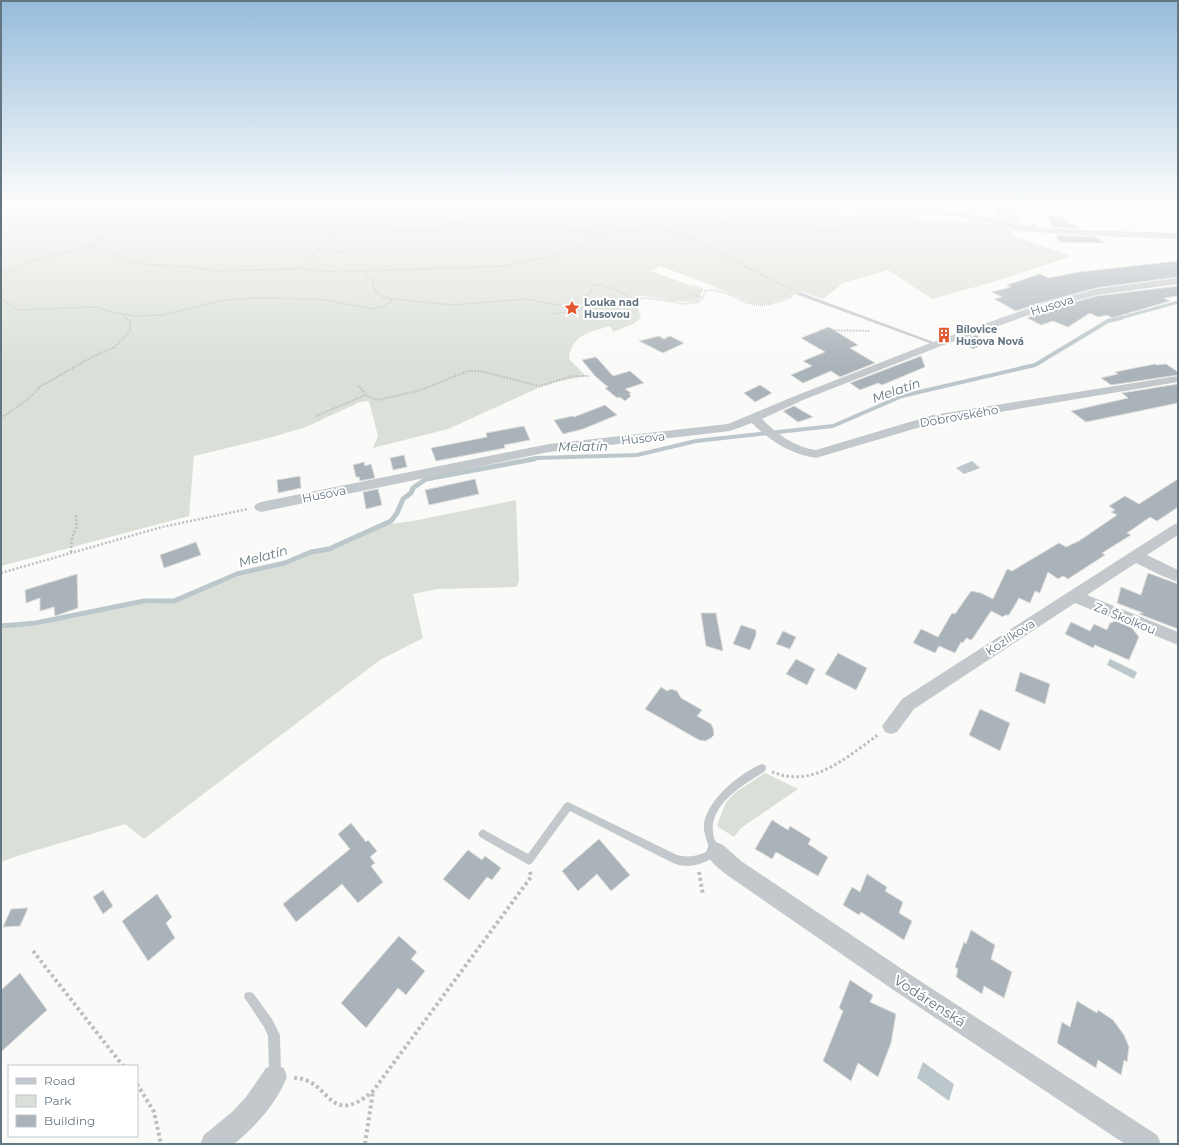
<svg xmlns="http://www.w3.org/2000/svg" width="1179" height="1145" font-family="Montserrat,sans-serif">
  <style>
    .built { fill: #e8e9e9 }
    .green { fill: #dadfd7 }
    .water { fill: #bbc7cb }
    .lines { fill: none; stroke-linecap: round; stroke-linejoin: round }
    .stream-far2 { stroke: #bbc7cb; stroke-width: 3 }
    .stream-far1 { stroke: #bbc7cb; stroke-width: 4 }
    .stream { stroke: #bbc7cb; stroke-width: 5 }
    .building { fill: #aab3b9; stroke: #dcdcda }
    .path-far4 { stroke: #bbbfc2; stroke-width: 1.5; stroke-dasharray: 1 1; stroke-linecap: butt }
    .path-far3 { stroke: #bbbfc2; stroke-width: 2; stroke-dasharray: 1.5 1.5; stroke-linecap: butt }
    .path-far2 { stroke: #bbbfc2; stroke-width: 2.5; stroke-dasharray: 2 2; stroke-linecap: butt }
    .path-far1 { stroke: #bbbfc2; stroke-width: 3; stroke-dasharray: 2.5 2.5; stroke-linecap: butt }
    .path { stroke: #bbbfc2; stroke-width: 4; stroke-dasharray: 3 3; stroke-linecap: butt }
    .service { fill: #c3c8cc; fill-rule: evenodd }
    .minor { fill: #c3c8cc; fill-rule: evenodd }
    .labels { text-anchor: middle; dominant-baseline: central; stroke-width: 4; stroke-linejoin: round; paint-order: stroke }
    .far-poi-label { font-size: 10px; font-weight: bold; fill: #657683; stroke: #fff; text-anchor: start }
    .street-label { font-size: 12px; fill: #657683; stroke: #fff }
    .water-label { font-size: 13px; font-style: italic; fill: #60757c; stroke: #fff }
    .near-street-label { font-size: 14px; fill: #657683; stroke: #fff }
  </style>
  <rect width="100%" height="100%" fill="#fafaf8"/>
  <g class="built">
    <path d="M857,206H890L923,211L919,218L851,216Z"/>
    <path d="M941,206H993L995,213L943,210Z"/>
  </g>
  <g class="green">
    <path d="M1,206H823L847,216L919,218L997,223L1011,229L1013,236L1072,256L993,282L932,299L888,270L843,283L823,299L803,292L768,304H752L708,284L660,266L651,271L703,290L698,302L672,301L639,295L636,301L641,318L633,324L613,332L610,326C591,332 571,334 569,359L586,376L560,381L538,388L448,429L373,448L378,436L369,401L360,402L306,427L269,438L194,456L189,516L1,566Z"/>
    <path d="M1003,209H1011L1019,217L1018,223L1036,224L1038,229L1014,226L1000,220L1005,214Z"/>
    <path d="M516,500L519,581L516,587L437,589L413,594L423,638L380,660L144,839L125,824L20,855L1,862V629L8,627L39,625L140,604L174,603L233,578L287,565L312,554L331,550L383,525L413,521Z"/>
    <path d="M765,773L798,789L741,828L734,837L717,826L726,802L736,792Z"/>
  </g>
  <g class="water">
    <path d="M972,461L980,468L964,474L956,468Z"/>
    <path d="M1110,659L1137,672L1134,679L1107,665Z"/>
    <path d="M923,1062L954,1084L949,1101L917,1078Z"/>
  </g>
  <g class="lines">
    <path class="stream-far2" d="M1117,319L1178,302"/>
    <path class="stream-far1" d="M528,460L537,458L637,455L696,441L833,426L902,396L1035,365L1108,321L1121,318"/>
    <path class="stream" d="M1,626L36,623L144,601H174L237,574L285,563L311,552L329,549L391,521L397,513L403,499L411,493L413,488L426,479L534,459"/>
  </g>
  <g class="building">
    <path d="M1047,216L1060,217L1080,229L1052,227Z"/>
    <path d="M1056,235L1096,237L1105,243L1059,242Z"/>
    <path d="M1178,261V277L1096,288L1041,303L1016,311L994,299L1002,297L992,292L1011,287L1007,285L1040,274L1049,278L1079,272Z"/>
    <path d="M1178,286V296L1164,298L1170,301L1112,318L1107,315L1098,317L1090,313L1068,327L1053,321L1041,325L1027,318L1049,309L1097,296Z"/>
    <path d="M829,327L858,345L850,348L875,363L840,377L831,371L803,383L791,375L812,366L803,361L825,352L801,338Z"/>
    <path d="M976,335L989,342L973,349L959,341Z"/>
    <path d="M659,336L664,339L670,336L684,343L663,353L639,341Z"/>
    <path d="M921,356L925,367L882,385L878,383L860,390L850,383Z"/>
    <path d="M596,357L613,376L630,371L644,383L625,389L631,393L629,394L631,396L625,401L620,397L617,398L605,388L608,387L595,376L582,360Z"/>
    <path d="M1155,364L1157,365L1166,364L1178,372V375L1111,385L1101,378L1118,374L1115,372Z"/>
    <path d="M1178,384V403L1086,422L1071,411L1128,398L1122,393Z"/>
    <path d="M760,385L772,393L755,402L744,393Z"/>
    <path d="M605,405L617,415L583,429L563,434L554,420L573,416L574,417Z"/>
    <path d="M794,406L813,417L798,422L783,411Z"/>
    <path d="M524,426L530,440L504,445L505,448L436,461L431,448L487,437L486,433Z"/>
    <path d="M404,455L407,467L393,470L390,458Z"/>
    <path d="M364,462L365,466L371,464L375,478L360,481L359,477H356L353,465Z"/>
    <path d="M300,476L301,488L278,493L277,480Z"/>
    <path d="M475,479L479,494L429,505L425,490Z"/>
    <path d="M1178,479V507L1157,521L1150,517L1127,533L1131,535L1102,553L1105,555L1068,579L1063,576L1058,579L1048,572L1040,593L1035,591L1030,603L1019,598L1009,615H1005L1003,617L991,611L973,638L971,640L966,638L963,643L961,642L955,653L939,646L935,653L913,643L921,629L938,637L952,613L955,614L971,591L981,593L993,599L1007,569L1012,571L1059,543L1066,547L1079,541L1117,515L1111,512L1115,510L1109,506L1125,496L1139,504Z"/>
    <path d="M378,489L382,505L366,509L363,492Z"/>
    <path d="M196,542L201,555L164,568L160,555Z"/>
    <path d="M1148,573L1178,584V629L1139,614L1143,613L1117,603L1121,587L1141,595Z"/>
    <path d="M77,574L78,608L55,616L54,607L40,611V598L26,603L25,590Z"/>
    <path d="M701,613H716L723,651L706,646Z"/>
    <path d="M1116,621L1132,628L1139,637L1129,660L1095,645L1093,648L1065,634L1071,622L1090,631L1094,624L1107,630L1110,623Z"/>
    <path d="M741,625L756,630V635L750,650L733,644Z"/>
    <path d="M783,631L796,637L790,649L776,644Z"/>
    <path d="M838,653L867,668L856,690L825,674Z"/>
    <path d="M796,659L815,669L807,685L786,674Z"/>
    <path d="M1020,672L1050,684L1045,704L1015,691Z"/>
    <path d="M661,687L667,691L671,689L677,691L681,698L702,710L697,716L711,724L713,728L714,735L711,738L705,741L699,740L645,709Z"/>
    <path d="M980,709L1010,723L1000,751L969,735Z"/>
    <path d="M772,820L788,830L790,826L811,839L808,844L828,857L818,876L776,852L772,859L755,849Z"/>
    <path d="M351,823L366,842L368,840L377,851L370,857L375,863L371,866L383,882L358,903L342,884L296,922L283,904L350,849L338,834Z"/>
    <path d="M599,839L630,875L611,891L597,874L578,891L562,871Z"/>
    <path d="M468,850L482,860L485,856L501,868L492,880L487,877L469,900L443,879Z"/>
    <path d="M867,874L887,887L885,891L903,902L899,913L912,921L904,940L861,912L859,915L843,905L852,887L860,892Z"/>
    <path d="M103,890L113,906L103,914L93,897Z"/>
    <path d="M157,894L172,917L166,923L175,938L148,961L122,921Z"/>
    <path d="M28,908L20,926L3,927L11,909Z"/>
    <path d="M971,930L995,945L991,959L1012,972L1004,998L984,986L982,994L956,977L958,969L955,967L964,942L966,944Z"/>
    <path d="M399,936L417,952L411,959L425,971L406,995L398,988L366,1028L341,1003Z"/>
    <path d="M20,973L47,1010L1,1052V990Z"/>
    <path d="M850,980L873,995L870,1002L896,1014L891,1043L878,1077L858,1063L851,1081L823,1061L843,1011L839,1008Z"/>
    <path d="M1077,1001L1097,1013L1098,1010L1113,1020L1124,1035L1129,1047L1127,1062L1124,1060L1121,1075L1098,1060L1096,1068L1057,1043L1062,1022L1070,1027Z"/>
  </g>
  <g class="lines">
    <g class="path-far4">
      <path d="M326,206C334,213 340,218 338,229L327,236L320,248L349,254"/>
      <path d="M637,206L657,217"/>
      <path d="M657,219L653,222L656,225L696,241L792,290"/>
      <path d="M437,222L469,224L482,220L531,212L576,209L660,218L798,229L833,230L872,227L958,226"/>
      <path d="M840,228L857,223L871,215"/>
      <path d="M338,229L432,230L508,223L601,233L638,230L656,225"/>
      <path d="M87,245L139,264L193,267L214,271L295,269L337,272L507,266L561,254L590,242L587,240L588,238L601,233"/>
      <path d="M296,269L305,265L320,248"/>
      <path d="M1,270L11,268"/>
      <path d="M361,270L372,278L375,290L383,298L453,305L526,299L558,305L590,308L620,307L633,304L636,300L645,298L686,304L700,302L706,291C725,287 738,303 756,305C768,306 781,301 792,297"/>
      <path d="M1,276C32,256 58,257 91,244C102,239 108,230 117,223C130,212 147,208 163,206"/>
      <path d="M693,285L706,291"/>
      <path d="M690,293L703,298"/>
      <path d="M1,298L18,310L96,307L115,313L135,316L163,315L224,300L257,298L318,299L375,309L387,305L392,299"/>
      <path d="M552,314L588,309L589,308L585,303L584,297L591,292L593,286L596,284L616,289L634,301"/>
      <path d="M124,315L127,319"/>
    </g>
    <g class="path-far3">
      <path d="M820,330L870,331"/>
      <path d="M359,386L367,396L377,400L418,391L468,371H480L539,386L573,376H589"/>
      <path d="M316,416L366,395"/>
      <path d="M1,418L27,400L41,386L94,356L115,347L130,331V323L126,318"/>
    </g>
    <g class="path-far2">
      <path d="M71,552L72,537L77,526L76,515"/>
      <path d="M1,573L162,527L248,509"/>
    </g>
    <path class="path-far1" d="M772,772C777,773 782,776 787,776C821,782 852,753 878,735"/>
    <g class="path">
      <path d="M699,872L703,895"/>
      <path d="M33,951L123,1066"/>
      <path d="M294,1078C331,1078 327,1130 373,1091L531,877L530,871"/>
      <path d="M137,1084L154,1112L161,1144"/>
      <path d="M365,1144L373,1091"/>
    </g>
    <g class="service">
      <path d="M798,293H802L939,344L935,345L798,295Z"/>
      <path d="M762,764L765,765L766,768L765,771C743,785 705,806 714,838C716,843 719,847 721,852L719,855C705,863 689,870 673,863L570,811L532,863L529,865L480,837L478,834L480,831L483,829L486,831L528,854L565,803L568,802L677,855C689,858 699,856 710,850C707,841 703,832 704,823C709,798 740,773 762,764Z"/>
      <path d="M249,992L253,993L272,1019L280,1035L281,1074L279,1078L275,1080L271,1078L269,1074L268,1036L264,1027L244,997L245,993Z"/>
    </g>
    <g class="minor">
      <path d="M898,206H918L993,218L997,213L994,206H1002L1005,213L1000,220L1020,226L1079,230L1178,233V239L1096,236L1020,231L993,223L902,208Z"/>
      <path d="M1178,278V284L1097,295L1049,308L941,346L803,400L762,419C777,434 794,447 816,450L933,415L1178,376V382L934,423L816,458C790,454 770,441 752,423L730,431L549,452L261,512L256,510L254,507L256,504L261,502L549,444L728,424L795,396L933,342L1041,304L1096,289Z"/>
      <path d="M1178,523V535L1147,555L1178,570V582L1160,575L1136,563L1087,595L1178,632V645L1075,603L914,709L897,732L891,734L885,732L882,726L902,699L1173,525Z"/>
      <path d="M716,842L723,845L741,861L911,975L1157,1135L1161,1144H1125L895,991L727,875C718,868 710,862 706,852L709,845Z"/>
      <path d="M275,1065L284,1068L287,1077C276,1104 256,1126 234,1144H200L204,1135L232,1112L246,1097L266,1068Z"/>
    </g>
  </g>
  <linearGradient id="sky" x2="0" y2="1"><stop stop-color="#96bcdc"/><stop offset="0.56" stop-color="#fdfdfc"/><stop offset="1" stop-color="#fdfdfc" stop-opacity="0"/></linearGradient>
  <rect width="1179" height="366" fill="url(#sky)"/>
  <defs>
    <symbol id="sight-bare" viewBox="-9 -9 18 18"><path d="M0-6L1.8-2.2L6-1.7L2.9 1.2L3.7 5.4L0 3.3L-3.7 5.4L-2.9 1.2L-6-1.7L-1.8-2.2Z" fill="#e4572e" stroke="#fff" stroke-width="2.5" paint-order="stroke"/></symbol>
    <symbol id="building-bare" viewBox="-9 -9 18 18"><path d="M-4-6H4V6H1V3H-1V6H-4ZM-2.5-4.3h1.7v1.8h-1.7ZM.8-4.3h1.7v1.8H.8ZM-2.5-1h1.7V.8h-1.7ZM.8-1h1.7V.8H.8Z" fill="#e4572e" stroke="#fff" stroke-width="2.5" paint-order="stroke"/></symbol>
  </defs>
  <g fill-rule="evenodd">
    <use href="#sight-bare" x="561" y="297" width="22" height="22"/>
    <use href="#building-bare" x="933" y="324" width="22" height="22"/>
  </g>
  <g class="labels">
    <g class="far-poi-label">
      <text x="584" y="302">Louka nad<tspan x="584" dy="12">Husovou</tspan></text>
      <text x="956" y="329">Bílovice<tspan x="956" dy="12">Husova Nová</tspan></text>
    </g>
    <g class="street-label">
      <text transform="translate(1052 305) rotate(-17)">Husova</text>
      <text transform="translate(959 416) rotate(-10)">Dobrovského</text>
      <text transform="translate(643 438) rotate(-6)">Husova</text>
      <text transform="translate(324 494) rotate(-11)">Husova</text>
      <text transform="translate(1125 618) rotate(22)">Za Školkou</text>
      <text transform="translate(1010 637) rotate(-33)">Kozlíkova</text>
    </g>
    <g class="water-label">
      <text transform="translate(896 390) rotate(-19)">Melatín</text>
      <text transform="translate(583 446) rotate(-1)">Melatín</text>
      <text transform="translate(263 556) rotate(-15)">Melatín</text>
    </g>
    <g class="near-street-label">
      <text transform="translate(930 1001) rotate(33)">Vodárenská</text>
    </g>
  </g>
  <rect width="1179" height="1145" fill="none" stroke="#657683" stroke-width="4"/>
  <rect x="8" y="1065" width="130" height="72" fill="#ffffff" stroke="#c1c8cd"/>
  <rect x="16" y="1078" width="20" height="6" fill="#c3c8cc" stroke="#c1c8cd"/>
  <text x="44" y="1085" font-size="12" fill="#657683">Road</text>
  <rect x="16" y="1095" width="20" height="12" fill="#dadfd7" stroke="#c1c8cd"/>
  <text x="44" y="1105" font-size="12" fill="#657683">Park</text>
  <rect x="16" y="1115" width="20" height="12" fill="#aab3b9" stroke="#c1c8cd"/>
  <text x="44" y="1125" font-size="12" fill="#657683">Building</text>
</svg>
